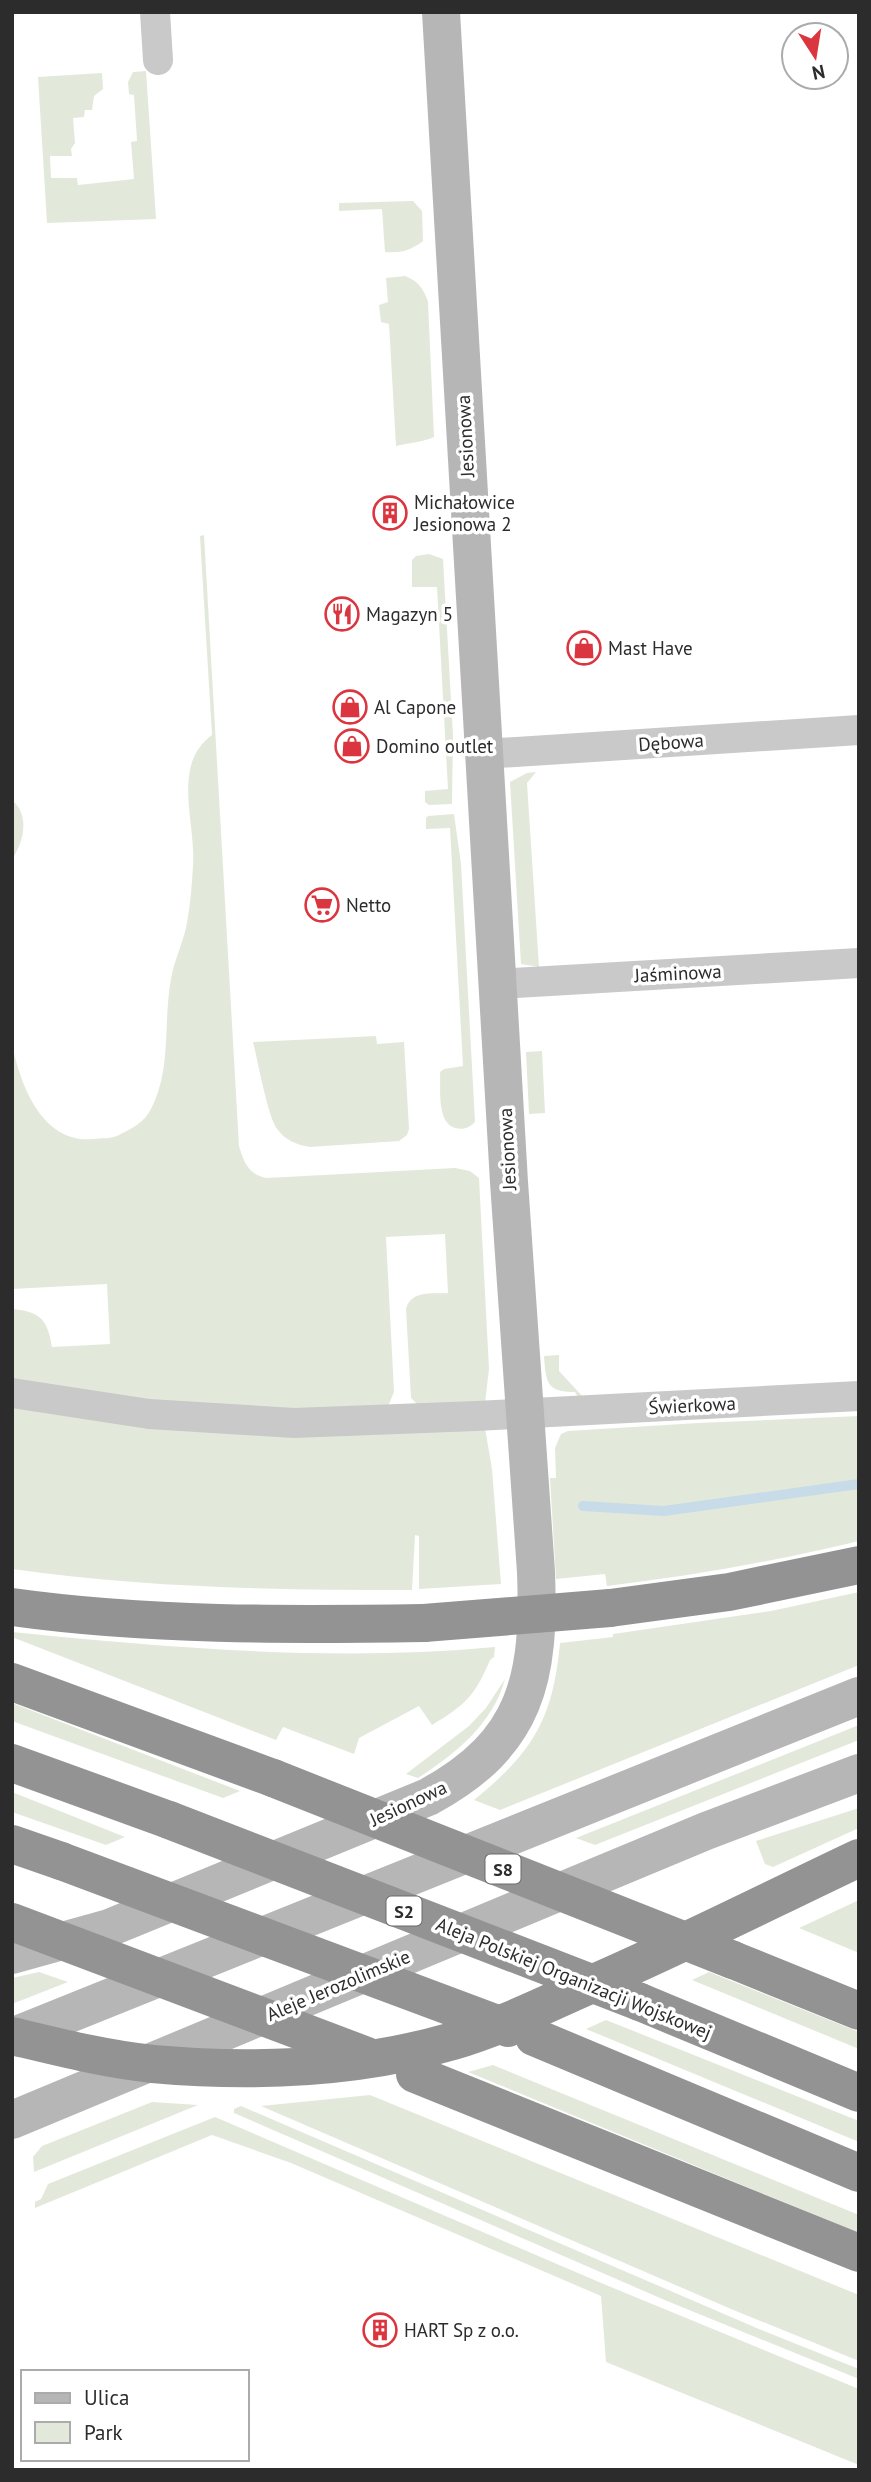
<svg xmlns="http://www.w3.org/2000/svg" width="871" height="2482" font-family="'PT Sans',sans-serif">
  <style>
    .green { fill: #e2e9da }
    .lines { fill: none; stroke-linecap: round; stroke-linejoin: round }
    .stream { stroke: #c7dbe9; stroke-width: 10 }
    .street { stroke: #c9c9c9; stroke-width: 30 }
    .secondary { stroke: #b6b6b6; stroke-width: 38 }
    .highway { stroke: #939393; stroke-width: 38 }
    .highway-bridge { stroke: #939393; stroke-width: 38 }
    .labels { text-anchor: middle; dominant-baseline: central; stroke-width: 7; stroke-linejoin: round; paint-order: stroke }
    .shield { fill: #fff; stroke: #6b6b6b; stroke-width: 2 }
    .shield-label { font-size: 18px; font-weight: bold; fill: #2c2c2c }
    .street-label { font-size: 19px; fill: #2c2c2c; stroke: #fff }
    .poi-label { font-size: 19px; fill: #2c2c2c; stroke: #fff; text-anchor: start }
  </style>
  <rect width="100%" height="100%" fill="#fff"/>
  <g class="green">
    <path d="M146,71L156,219L47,223L38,77L102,73L103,89L94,96L92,110H85L84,117L73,118L75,143L71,149L72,156H50L51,178H77L78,185L134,179L131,142L137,141L134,95L129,94L128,82L133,72Z"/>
    <path d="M413,201L422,211L423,241C410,251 401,253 385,252L382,209L339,211V203Z"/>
    <path d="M405,276C418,281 424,289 428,302L434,437C424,442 408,443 396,446L389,324L381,322L379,305L388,302L386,278Z"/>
    <path d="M204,535L239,1146C244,1163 249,1175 267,1178L455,1168L470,1171L479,1178L489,1369L485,1403L417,1404L411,1398L406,1309C411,1290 432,1294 448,1293L445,1234L386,1237L394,1392L389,1404L382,1408L266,1410L192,1406L12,1380V1309C41,1311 48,1321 52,1347L110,1344L107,1284L12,1289V1044C20,1084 42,1144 93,1139C102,1138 111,1139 119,1135C132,1128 144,1123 151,1109C172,1069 163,1021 171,979C174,961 182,945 186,928C190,908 192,885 193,865C195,834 184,801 190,770C193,755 200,744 212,735L200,536Z"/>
    <path d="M429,554L443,559L453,735L452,804L429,805L425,802V791L448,789L437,587H412V560L416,556Z"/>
    <path d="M536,772L527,783L539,967L521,964L510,782L527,773Z"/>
    <path d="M12,800C30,815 24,842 12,859Z"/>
    <path d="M454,814L461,864L475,1122C469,1128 464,1130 455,1128C436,1122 441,1088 440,1072L444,1069L463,1066L450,828L426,829V818L428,816Z"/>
    <path d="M376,1036L377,1044L404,1042L409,1129L407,1135L399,1141L310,1147C297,1145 285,1140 277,1129C267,1114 258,1061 253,1042Z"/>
    <path d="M542,1051L545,1113L529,1114L526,1052Z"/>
    <path d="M559,1355V1371L584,1398L579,1399L575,1392C546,1392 546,1382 544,1356Z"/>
    <path d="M12,1404L485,1428L492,1469L501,1584L419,1589V1536L415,1535L412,1590C278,1590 145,1588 12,1569Z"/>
    <path d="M859,1416V1541C776,1561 692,1576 607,1586L605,1574L556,1579L550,1478H556L555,1448L561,1434L568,1431L698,1423Z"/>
    <path d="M859,1592V1665L500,1810L474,1800C533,1752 553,1719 560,1643L613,1637V1634L771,1611Z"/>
    <path d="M12,1632C172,1648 334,1662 495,1647L494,1657L490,1660C475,1696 465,1705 432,1725L419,1706L359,1738L354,1754L283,1727L276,1740L12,1637Z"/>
    <path d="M505,1679C493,1724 455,1754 418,1778L406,1774L469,1726L486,1708Z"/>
    <path d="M12,1703L240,1791L223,1798L12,1721Z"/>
    <path d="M859,1725V1740L595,1845L576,1838Z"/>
    <path d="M12,1792L125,1837L106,1845L12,1812Z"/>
    <path d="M859,1808V1828L773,1867L765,1864L756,1841Z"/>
    <path d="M859,1900V1953L799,1928Z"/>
    <path d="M39,1972L68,1982L12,2004V1978Z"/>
    <path d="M709,1972L859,2032V2049L692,1980Z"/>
    <path d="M606,2020L859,2121V2142L586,2029Z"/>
    <path d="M493,2065L859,2215V2233L468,2072Z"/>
    <path d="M370,2095L859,2295V2361L731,2309L261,2106Z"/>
    <path d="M152,2102L198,2105L34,2172L33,2157L42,2146Z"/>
    <path d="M241,2106L759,2329L859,2369V2379L667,2301L234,2113V2109Z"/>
    <path d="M215,2117L606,2285L859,2389V2465L606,2362L601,2296L291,2163L212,2135L35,2208V2202L41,2199L48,2184Z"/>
  </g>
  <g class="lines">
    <path class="stream" d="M583,1506L664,1511L859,1484"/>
    <g class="street">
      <path d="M155,12L158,60"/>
      <path d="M484,754L859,730"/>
      <path d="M497,984L859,963"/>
      <path d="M12,1393L149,1414L294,1423L476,1416L859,1396"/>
    </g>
    <g class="secondary">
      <path d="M12,1955L109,1928L428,1797C528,1743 540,1677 536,1572L509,1182L441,12"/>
      <path d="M12,2037L859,1696"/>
      <path d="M12,2120L706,1831L859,1773"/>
    </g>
    <g class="highway">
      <path d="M12,1607C148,1626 288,1625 424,1623"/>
      <path d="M610,1608L729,1592L859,1565"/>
      <path d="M12,1682L273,1778"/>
      <path d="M12,1763L169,1820"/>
      <path d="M12,1844L61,1861"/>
      <path d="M733,1960L859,2011"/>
      <path d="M640,2002L859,2093"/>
      <path d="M534,2037L859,2173"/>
      <path d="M415,2074L859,2253"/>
    </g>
    <g class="highway-bridge">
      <path d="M424,1623L610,1608"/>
      <path d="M273,1778L733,1960"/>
      <path d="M169,1820L640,2002"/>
      <path d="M61,1861L508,2028"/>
      <path d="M12,1922L367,2056"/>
      <path d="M12,2036C58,2047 105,2059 153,2064C253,2073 356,2069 453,2041C498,2028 542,2006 585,1987C678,1947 768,1901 859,1858"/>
    </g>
  </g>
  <defs>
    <symbol id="building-ring" viewBox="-11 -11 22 22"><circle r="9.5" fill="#fff" stroke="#db363f" stroke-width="1.5"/><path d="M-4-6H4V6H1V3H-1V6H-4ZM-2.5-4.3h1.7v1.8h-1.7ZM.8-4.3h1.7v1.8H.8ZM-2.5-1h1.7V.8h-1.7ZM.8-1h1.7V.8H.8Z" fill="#db363f"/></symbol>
    <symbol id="restaurant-ring" viewBox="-11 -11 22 22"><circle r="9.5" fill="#fff" stroke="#db363f" stroke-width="1.5"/><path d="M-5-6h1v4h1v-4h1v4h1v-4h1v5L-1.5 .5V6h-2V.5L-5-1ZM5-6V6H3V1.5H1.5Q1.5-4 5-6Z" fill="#db363f"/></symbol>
    <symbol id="shop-ring" viewBox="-11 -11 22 22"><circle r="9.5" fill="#fff" stroke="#db363f" stroke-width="1.5"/><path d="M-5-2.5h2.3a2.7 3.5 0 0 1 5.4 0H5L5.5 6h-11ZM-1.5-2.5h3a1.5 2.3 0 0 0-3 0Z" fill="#db363f"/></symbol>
    <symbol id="supermarket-ring" viewBox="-11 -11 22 22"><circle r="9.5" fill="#fff" stroke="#db363f" stroke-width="1.5"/><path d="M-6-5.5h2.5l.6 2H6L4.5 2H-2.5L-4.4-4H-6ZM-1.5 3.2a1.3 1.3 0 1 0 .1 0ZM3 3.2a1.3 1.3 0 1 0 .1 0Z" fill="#db363f"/></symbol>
  </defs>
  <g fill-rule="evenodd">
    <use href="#building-ring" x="371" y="494" width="38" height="38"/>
    <use href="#restaurant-ring" x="323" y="595" width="38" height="38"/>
    <use href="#shop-ring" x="565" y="629" width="38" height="38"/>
    <use href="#shop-ring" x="331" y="688" width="38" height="38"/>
    <use href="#shop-ring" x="333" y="727" width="38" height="38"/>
    <use href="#supermarket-ring" x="303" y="886" width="38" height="38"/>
    <use href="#building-ring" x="361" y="2311" width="38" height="38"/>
  </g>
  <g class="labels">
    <g class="shield">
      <rect x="485.5" y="1854.5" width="35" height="29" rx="5"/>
      <rect x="386.5" y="1896.5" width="35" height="29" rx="5"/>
    </g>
    <g class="shield-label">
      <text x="503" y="1869">S8</text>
      <text x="404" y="1911">S2</text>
    </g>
    <g class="street-label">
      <text transform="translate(465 436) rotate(-93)">Jesionowa</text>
      <text transform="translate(671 742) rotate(-4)">Dębowa</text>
      <text transform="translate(678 973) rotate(-3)">Jaśminowa</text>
      <text transform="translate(507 1149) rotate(-93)">Jesionowa</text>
      <text transform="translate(692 1405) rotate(-3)">Świerkowa</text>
      <text transform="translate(408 1803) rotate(-25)">Jesionowa</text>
      <text transform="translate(574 1978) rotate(22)">Aleja Polskiej Organizacji Wojskowej</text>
      <text transform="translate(338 1985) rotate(-23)">Aleje Jerozolimskie</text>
    </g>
    <g class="poi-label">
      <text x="414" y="502">Michałowice<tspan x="414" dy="22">Jesionowa 2</tspan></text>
      <text x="366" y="614">Magazyn 5</text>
      <text x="608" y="648">Mast Have</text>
      <text x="374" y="707">Al Capone</text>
      <text x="376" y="746">Domino outlet</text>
      <text x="346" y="905">Netto</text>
      <text x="404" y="2330">HART Sp z o.o.</text>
    </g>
  </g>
  <rect width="871" height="2482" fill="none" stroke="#2c2c2c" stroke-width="28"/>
  <rect x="21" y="2370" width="228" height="91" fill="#ffffff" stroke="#ababab" stroke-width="2"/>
  <rect x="35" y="2393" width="35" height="10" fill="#b6b6b6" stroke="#ababab" stroke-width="2"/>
  <text x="84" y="2405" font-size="21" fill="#2c2c2c">Ulica</text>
  <rect x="35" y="2422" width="35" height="21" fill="#e2e9da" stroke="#ababab" stroke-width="2"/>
  <text x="84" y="2440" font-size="21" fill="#2c2c2c">Park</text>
  <g transform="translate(815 56) rotate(168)"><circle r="33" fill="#ffffff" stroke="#ababab" stroke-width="2"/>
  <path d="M0-5L12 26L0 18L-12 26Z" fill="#db363f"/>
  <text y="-10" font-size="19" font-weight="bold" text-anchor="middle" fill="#2c2c2c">N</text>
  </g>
</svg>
